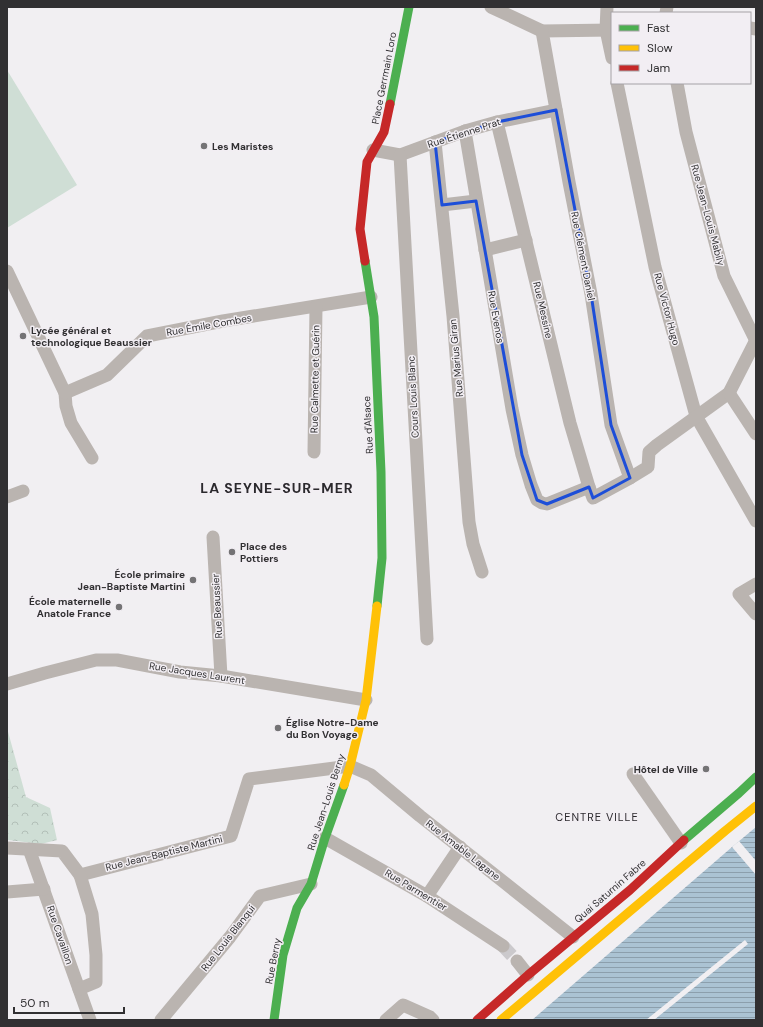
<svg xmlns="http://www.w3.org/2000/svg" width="763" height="1027" font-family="'DM Sans',sans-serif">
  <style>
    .grass { fill: #cfded5 }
    .forest { fill: url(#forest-crowns) }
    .water { fill: url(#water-rules) }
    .pier { fill: #f1eff2 }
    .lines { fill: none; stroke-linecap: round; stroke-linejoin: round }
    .street-tunnel { stroke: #cbc9cc; stroke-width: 13; stroke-dasharray: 13 6; stroke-linecap: butt }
    .street { stroke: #bab4b0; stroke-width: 13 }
    .fast { stroke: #4caf50; stroke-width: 9 }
    .slow { stroke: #ffc107; stroke-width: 9 }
    .jam { stroke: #c62828; stroke-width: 9 }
    .marked { fill: none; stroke: #1d4ed8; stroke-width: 3; stroke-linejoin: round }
    .poi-dot { fill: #747375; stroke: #f2eef3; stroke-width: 1.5 }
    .labels { text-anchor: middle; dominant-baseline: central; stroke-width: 3; stroke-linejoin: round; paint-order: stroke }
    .street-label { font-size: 10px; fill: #313032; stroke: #f2eef3 }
    .poi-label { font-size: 10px; font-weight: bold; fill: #313032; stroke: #f2eef3; text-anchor: start }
    .neighbourhood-label { font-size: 11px; letter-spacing: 1px; fill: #2b292d; stroke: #f2eef3 }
    .district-label { font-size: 14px; font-weight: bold; letter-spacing: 1px; fill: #2b292d; stroke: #f2eef3 }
  </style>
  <defs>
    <pattern id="forest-crowns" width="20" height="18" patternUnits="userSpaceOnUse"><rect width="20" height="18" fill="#cfded5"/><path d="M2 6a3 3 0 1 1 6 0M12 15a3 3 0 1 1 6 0" fill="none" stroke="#b2bfb7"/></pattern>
    <pattern id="water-rules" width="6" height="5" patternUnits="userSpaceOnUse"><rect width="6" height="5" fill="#abc3d3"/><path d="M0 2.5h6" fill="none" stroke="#8c9fac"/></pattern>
  </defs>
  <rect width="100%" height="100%" fill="#f1eff2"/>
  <path class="grass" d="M7,70L77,185L7,228Z"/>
  <path class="forest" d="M7,728L26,797L50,808L57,840L41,844L8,840L7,837Z"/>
  <path class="water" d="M756,827V1020H532L732,847Z"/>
  <g class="pier">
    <path d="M739,841L756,861V875L732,847Z"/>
    <path d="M745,940L748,944L654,1020H646Z"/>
  </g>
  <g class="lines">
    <path class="street-tunnel" d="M503,946L517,961"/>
    <g class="street">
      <path d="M491,7L542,31L612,30"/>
      <path d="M607,7L606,30L612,58"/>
      <path d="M666,13L667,7"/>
      <path d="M750,28L756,29"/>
      <path d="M542,31L569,182L591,294L611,425L630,478"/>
      <path d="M617,83L655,267L696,416L756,521"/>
      <path d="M677,83L686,132L724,276L756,341"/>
      <path d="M497,122L570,423L589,487L593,498L630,478L648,467L649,452L657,445L729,393L756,340"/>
      <path d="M465,131L512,409L522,455L531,485L537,500L542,503L547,504L589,487"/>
      <path d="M435,142L453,316L469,522L473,544L482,572"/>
      <path d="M373,150L400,155L465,131L497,122L556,110"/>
      <path d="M400,155L427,639"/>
      <path d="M442,205L476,201"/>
      <path d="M485,250L526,240"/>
      <path d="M7,271L65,393L66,406L71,423L92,458"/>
      <path d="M65,393L107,375L147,336L223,321L371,297"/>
      <path d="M729,393L756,434"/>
      <path d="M314,452L316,307"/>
      <path d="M7,497L23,491"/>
      <path d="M213,537L221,676"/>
      <path d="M756,584L739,594L756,614"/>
      <path d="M7,684L45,673L96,660H117L180,672L221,676L366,700"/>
      <path d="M633,774L681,843"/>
      <path d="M325,838L427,896L503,946"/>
      <path d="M7,848L62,851L80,875L231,836L249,779L350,766L371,775L420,816L505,883L573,937"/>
      <path d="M29,849L90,1020"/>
      <path d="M7,892L44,889"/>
      <path d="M427,896L460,847"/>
      <path d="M517,961L528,975"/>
      <path d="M79,989L96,982V955L92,914L80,875"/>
      <path d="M161,1020L230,937L260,896L311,884"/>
      <path d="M386,1020L403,1005L430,1017L433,1020"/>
    </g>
    <g class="fast">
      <path d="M390,104L409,7"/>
      <path d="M365,261L374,317L381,472L382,558L377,606"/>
      <path d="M684,840L739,793L756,777"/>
      <path d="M274,1020L283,955L297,908L311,884L325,838L344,785"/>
    </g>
    <g class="slow">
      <path d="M344,785L350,766L366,700L377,606"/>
      <path d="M501,1020L725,831L756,806"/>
    </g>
    <g class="jam">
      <path d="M365,261L360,229L367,162L384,132L390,104"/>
      <path d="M477,1020L528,975L630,890L684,840"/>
    </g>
  </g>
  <path class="marked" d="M556,110L591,294L611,425L630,478L593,498L589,487L547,504L537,500L522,455L476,201L442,205L435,142L497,122Z"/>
  <g class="poi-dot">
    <circle cx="204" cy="146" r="4"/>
    <circle cx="23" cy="336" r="4"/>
    <circle cx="232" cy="552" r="4"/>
    <circle cx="193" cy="580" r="4"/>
    <circle cx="119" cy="607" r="4"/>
    <circle cx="278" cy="728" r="4"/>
    <circle cx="706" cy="769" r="4"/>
  </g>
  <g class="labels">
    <g class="street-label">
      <text transform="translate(384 78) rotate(-79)">Place Gerrmain Loro</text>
      <text transform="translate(464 133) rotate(-18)">Rue Étienne Prat</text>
      <text transform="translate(708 215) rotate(75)">Rue Jean-Louis Mabily</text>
      <text transform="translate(583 256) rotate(79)">Rue Clément Daniel</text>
      <text transform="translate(667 309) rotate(75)">Rue Victor Hugo</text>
      <text transform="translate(543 310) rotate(77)">Rue Messine</text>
      <text transform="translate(496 317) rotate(80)">Rue Evenos</text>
      <text transform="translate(209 325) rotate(-10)">Rue Émile Combes</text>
      <text transform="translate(456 358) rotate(-95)">Rue Marius Giran</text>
      <text transform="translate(315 379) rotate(-89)">Rue Calmette et Guérin</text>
      <text transform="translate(413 397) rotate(-93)">Cours Louis Blanc</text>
      <text transform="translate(368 425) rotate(-93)">Rue d'Alsace</text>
      <text transform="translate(217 606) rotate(-93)">Rue Beaussier</text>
      <text transform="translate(197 673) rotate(9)">Rue Jacques Laurent</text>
      <text transform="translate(326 802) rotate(-72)">Rue Jean-Louis Berny</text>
      <text transform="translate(463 850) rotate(38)">Rue Amable Lagane</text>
      <text transform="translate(164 853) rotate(-14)">Rue Jean-Baptiste Martini</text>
      <text transform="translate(416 890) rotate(31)">Rue Parmentier</text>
      <text transform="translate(610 891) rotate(-41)">Quai Saturnin Fabre</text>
      <text transform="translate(60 935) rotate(71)">Rue Cavaillon</text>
      <text transform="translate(228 938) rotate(-52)">Rue Louis Blanqui</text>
      <text transform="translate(273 961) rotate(-79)">Rue Berny</text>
    </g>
    <g class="poi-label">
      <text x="212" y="146">Les Maristes</text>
      <text x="31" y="330">Lycée général et<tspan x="31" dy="12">technologique Beaussier</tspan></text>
      <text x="240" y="546">Place des<tspan x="240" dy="12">Pottiers</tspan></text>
      <text x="185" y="574" text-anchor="end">École primaire<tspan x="185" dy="12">Jean-Baptiste Martini</tspan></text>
      <text x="111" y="601" text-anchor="end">École maternelle<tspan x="111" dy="12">Anatole France</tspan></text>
      <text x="286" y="722">Église Notre-Dame<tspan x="286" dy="12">du Bon Voyage</tspan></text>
      <text x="698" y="769" text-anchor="end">Hôtel de Ville</text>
    </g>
    <g class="neighbourhood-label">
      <text x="597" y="817">CENTRE VILLE</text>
    </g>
    <g class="district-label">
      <text x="277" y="488">LA SEYNE-SUR-MER</text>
    </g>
  </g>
  <rect width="763" height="1027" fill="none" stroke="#313032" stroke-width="16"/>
  <rect x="611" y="12" width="140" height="72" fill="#f2eef3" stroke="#a5a2a6"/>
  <rect x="619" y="25" width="20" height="6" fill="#4caf50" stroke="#a5a2a6"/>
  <text x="647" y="32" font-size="12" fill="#313032">Fast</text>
  <rect x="619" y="45" width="20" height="6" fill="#ffc107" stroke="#a5a2a6"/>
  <text x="647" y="52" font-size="12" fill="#313032">Slow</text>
  <rect x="619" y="65" width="20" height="6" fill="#c62828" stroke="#a5a2a6"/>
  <text x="647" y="72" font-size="12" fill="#313032">Jam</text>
  <path d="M14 1007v6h110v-6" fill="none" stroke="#313032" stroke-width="2"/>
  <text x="20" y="1007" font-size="12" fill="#313032" stroke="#f2eef3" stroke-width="3" paint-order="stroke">50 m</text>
</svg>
